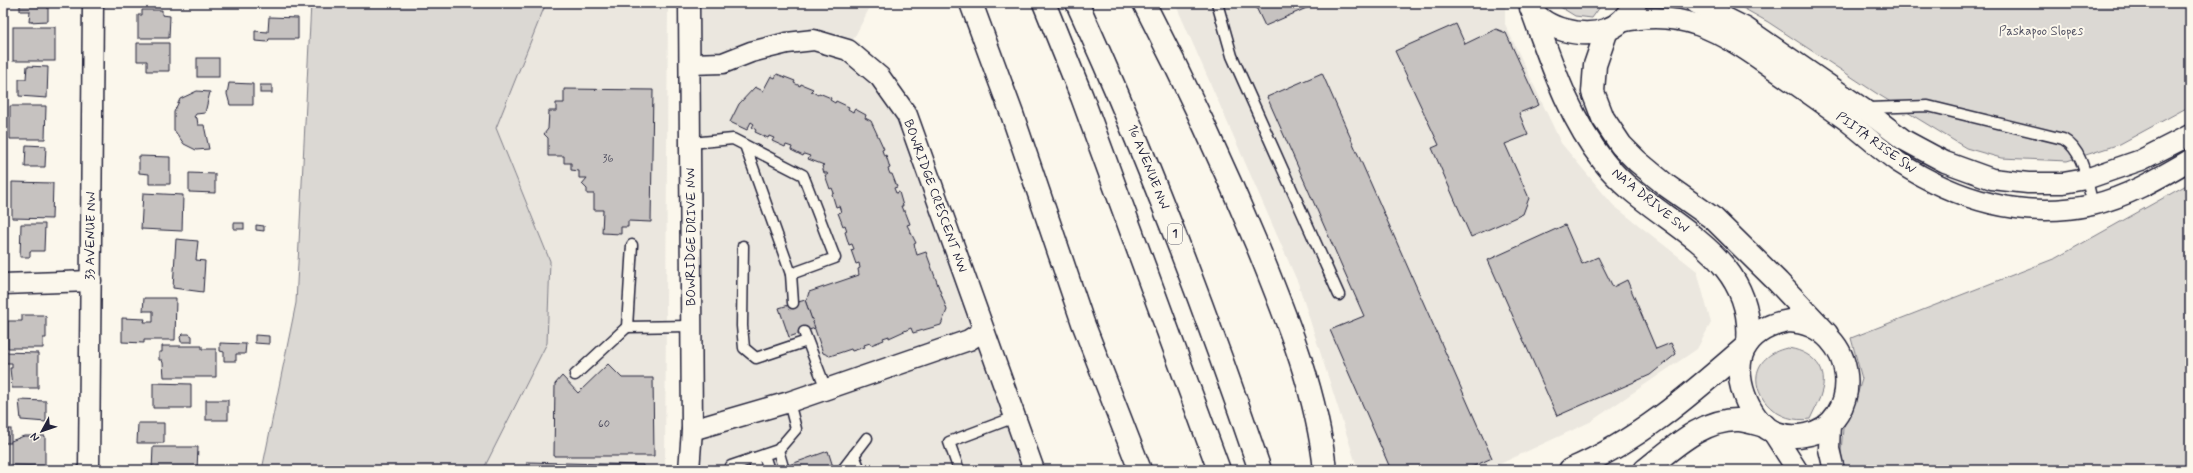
<svg xmlns="http://www.w3.org/2000/svg" width="2193" height="473" font-family="Mynerve,sans-serif">
  <style>
    .built { fill: #ebe7df }
    .green { fill: #dbd8d3; stroke: #7e7d87 }
    .building { fill: #c6c2c0; stroke: #22223b }
    .lines { fill: none; stroke-linecap: round; stroke-linejoin: round }
    .service-casing { stroke: #22223b; stroke-width: 13 }
    .minor-casing { stroke: #22223b; stroke-width: 23 }
    .tertiary-casing { stroke: #22223b; stroke-width: 25 }
    .motorway-casing { stroke: #22223b; stroke-width: 25 }
    .service { stroke: #fbf7ec; stroke-width: 10 }
    .minor { stroke: #fbf7ec; stroke-width: 20 }
    .tertiary { stroke: #fbf7ec; stroke-width: 22 }
    .motorway { stroke: #fbf7ec; stroke-width: 22 }
    .labels { text-anchor: middle; dominant-baseline: central; stroke-width: 4; stroke-linejoin: round; paint-order: stroke }
    .number-label { font-size: 11px; fill: #4b4a5c }
    .shield { fill: #fbf7ec; stroke: #636270; stroke-width: 1 }
    .shield-label { font-size: 12px; font-weight: bold; fill: #22223b }
    .park-label { font-size: 13px; fill: #505061; stroke: #fbf7ec }
    .street-label { font-size: 13px; fill: #22223b; stroke: #fbf7ec }
  </style>
  <rect width="100%" height="100%" fill="#fbf7ec"/>
  <filter id="ink" filterUnits="userSpaceOnUse"><feTurbulence type="fractalNoise" baseFrequency=".025" numOctaves="2"/><feDisplacementMap in="SourceGraphic" scale="8" xChannelSelector="R" yChannelSelector="G"/><feConvolveMatrix kernelMatrix="1 2 1 2 8 2 1 2 1" color-interpolation-filters="sRGB"/></filter>
  <g filter="url(#ink)">
    <g class="built">
      <path d="M668,3L665,470H483L547,343L550,261L496,128L544,8Z"/>
      <path d="M689,3H872L848,50L907,115L983,331L1021,470H695Z"/>
      <path d="M1175,3H1505V24L1561,143L1613,205L1697,271L1711,323L1697,349L1590,422L1487,470H1358L1298,283Z"/>
    </g>
    <g class="green">
      <path d="M311,3H543L544,8L496,128L550,261L547,343L483,470H262L296,303Z"/>
      <path d="M1554,3H1603L1592,18L1575,16Z"/>
      <path d="M1734,3H2190V106L2120,144L2067,161L2001,158L1966,148L1876,93L1768,22Z"/>
      <path d="M2190,183V470H1844L1841,452L1843,428L1855,402L1862,379L1851,338L2056,258Z"/>
      <path d="M1787,348C1808,350 1829,366 1822,390C1820,400 1814,410 1810,419C1761,427 1731,361 1787,348Z"/>
    </g>
    <g class="building">
      <path d="M20,3H48V21L29,22L30,11H20Z"/>
      <path d="M1254,3H1318L1265,26Z"/>
      <path d="M142,10H162V15L170,16L169,38H138V15H142Z"/>
      <path d="M269,17L298,18V39H269L268,42L255,41V31L268,32Z"/>
      <path d="M1456,24L1465,44L1496,29L1506,33L1539,105L1519,113L1528,135L1505,144L1529,198L1523,214L1471,237L1432,148L1439,145L1395,51Z"/>
      <rect x="13" y="27" width="42" height="34"/>
      <path d="M137,43H169V71H147V61H137Z"/>
      <rect x="197" y="58" width="22" height="19"/>
      <path d="M27,66L48,67L47,98L19,96V79H26Z"/>
      <path d="M1322,73L1492,458L1465,470H1391L1330,330L1364,316L1267,97Z"/>
      <path d="M777,74L795,81L794,83L800,86L801,84L813,89L811,91L818,95L819,93L831,98L830,100L835,103L836,101L849,107L848,109L853,112L855,109L866,115L865,118L871,121L884,149L882,150L884,156L886,155L890,168L888,169L890,174H892L897,187L894,188L896,193L899,192L903,206H901L903,211H905L910,224L907,225L916,243L914,244L917,255L926,252L947,310L941,325L913,333L911,328L889,338V336L883,338L884,340L871,345L870,343L864,345L865,347L852,351L851,349L830,356L823,353L805,300L807,299L809,292L859,275L858,269L860,268L859,263L856,264L851,250L854,249L852,244L849,245L845,232L847,231L845,225L843,226L838,213L841,212L839,206L836,207L832,194L834,193L832,188L830,189L825,175H828L827,173H824L822,166L824,165L808,159L810,156L804,154L803,156L791,150L792,147L786,145L785,147L772,141L774,138L769,136L768,138L755,132L756,130L752,127L754,124L751,122L747,130L730,122L739,104L755,87L763,91L771,76L775,78Z"/>
      <path d="M229,83L253,84V105H230L227,94Z"/>
      <rect x="260" y="85" width="12" height="8"/>
      <path d="M564,89L653,90L651,222L628,221V227H621V234L602,233L603,210H594V194H587V189L582,184L587,178H579V171L571,170V163H564V156H548V138L544,134L548,129L549,111H556V103H564Z"/>
      <path d="M197,91L210,92L205,113L196,114L194,117L197,118L198,125H204L209,149L196,150L184,144L174,130V112L180,99Z"/>
      <path d="M10,106H46L45,139H10Z"/>
      <path d="M26,145L46,146L45,167H25Z"/>
      <path d="M139,156L170,157V184H149V174L139,173Z"/>
      <path d="M189,173L215,174V193L189,192Z"/>
      <path d="M12,182L53,183L52,219L12,218Z"/>
      <path d="M143,193L183,195L182,231L141,229Z"/>
      <rect x="234" y="223" width="10" height="6"/>
      <path d="M21,224H45L44,251H30V257H20Z"/>
      <path d="M256,225L264,226V231L256,230Z"/>
      <path d="M1565,225L1582,264L1598,257L1613,287L1627,280L1656,349L1671,343L1676,354L1650,375L1557,416L1488,260Z"/>
      <path d="M176,239L198,241L196,260L205,261L203,292L173,288Z"/>
      <path d="M144,298H176L175,340H144V343L122,342V318L145,319L144,322H153V311H143Z"/>
      <path d="M805,300L815,328L789,337L779,308Z"/>
      <path d="M22,315H43L46,317V338H43V348H8V321H22Z"/>
      <path d="M183,334H189L192,336V342H181L180,337Z"/>
      <path d="M255,335L269,336V344L255,343Z"/>
      <path d="M220,343L246,344L245,354H236V361H224V352L220,351Z"/>
      <path d="M162,346H202V349H216V377H164L163,363L162,360H159V352H162Z"/>
      <path d="M3,352L38,353V388H12L10,368H12V363H3Z"/>
      <path d="M608,364L622,378H653L654,456H554L555,384L562,376L578,393Z"/>
      <path d="M153,383L191,384V408H153Z"/>
      <path d="M19,400L46,401V422L21,420Z"/>
      <rect x="206" y="400" width="22" height="20"/>
      <path d="M138,423H164V443H137Z"/>
      <rect x="3" y="429" width="8" height="14"/>
      <path d="M24,436H45V466L11,465V441Z"/>
      <path d="M153,447H198L197,470H152Z"/>
      <path d="M828,451L834,470H774L783,467Z"/>
      <path d="M527,462L643,465V470H527Z"/>
    </g>
    <g class="lines">
      <defs>
        <g id="service">
          <path d="M1217,3L1232,56L1339,295"/>
          <path d="M1868,108L1928,106L2063,139C2084,150 2087,183 2093,205"/>
          <path d="M691,143L733,139L803,175L835,258L791,274L745,145"/>
          <path d="M632,245L627,327L691,326"/>
          <path d="M743,246L742,326L744,348L756,358L807,341"/>
          <path d="M791,274L793,303"/>
          <path d="M804,332L826,389"/>
          <path d="M575,375L627,327"/>
          <path d="M778,450L783,467"/>
          <path d="M764,455L769,470"/>
          <path d="M854,455L860,470"/>
          <path d="M753,458L757,470"/>
          <path d="M732,470L731,466L778,450L796,429L789,402"/>
          <path d="M845,470L844,468L867,438"/>
          <path d="M959,470L949,442L1015,417"/>
        </g>
        <g id="minor">
          <path d="M689,3L692,430L689,470"/>
          <path d="M1696,3L1746,28L1862,108L1904,140L1945,162L1992,179L2028,183H2063L2086,179L2141,160L2190,135"/>
          <path d="M1621,22C1682,8 1719,31 1768,65C1794,83 1820,101 1846,120C1864,134 1880,149 1898,162C1956,200 2023,220 2092,205C2127,197 2159,178 2190,160"/>
          <path d="M690,64L723,63L751,52L787,43L814,40L848,50L880,77L907,115L1034,470"/>
          <path d="M3,284L91,281"/>
          <path d="M1830,424L1829,449L1834,470"/>
          <path d="M692,430L789,402L969,340L983,331"/>
          <path d="M1772,431L1797,470"/>
          <path d="M89,470L93,3"/>
        </g>
        <g id="tertiary">
          <path d="M1531,8C1544,30 1583,38 1606,30C1619,26 1629,14 1635,3"/>
          <path d="M1532,10C1551,62 1569,118 1604,162C1652,224 1756,248 1748,342"/>
          <path d="M1607,30L1595,65L1593,92L1603,118L1621,145L1637,161L1667,186L1714,219L1778,282L1827,334"/>
          <path d="M1789,321C1860,325 1865,425 1805,435C1795,437 1782,436 1772,431C1748,420 1731,373 1744,349C1753,332 1771,324 1789,321Z"/>
          <path d="M1570,470C1636,442 1689,396 1743,349"/>
          <path d="M1645,470C1672,449 1703,418 1740,420C1748,421 1757,424 1765,426"/>
        </g>
        <g id="motorway">
          <path d="M971,3L1012,114L1083,323L1140,470"/>
          <path d="M1044,3L1082,97L1219,470"/>
          <path d="M1077,3C1147,155 1206,311 1260,470"/>
          <path d="M1144,3C1186,84 1224,166 1259,250C1288,322 1317,393 1325,470"/>
        </g>
      </defs>
      <use href="#service" class="service-casing"/>
      <use href="#minor" class="minor-casing"/>
      <use href="#tertiary" class="tertiary-casing"/>
      <use href="#motorway" class="motorway-casing"/>
      <use href="#service" class="service"/>
      <use href="#minor" class="minor"/>
      <use href="#tertiary" class="tertiary"/>
      <use href="#motorway" class="motorway"/>
    </g>
  </g>
  <g class="labels">
    <g class="number-label">
      <text x="608" y="159">36</text>
      <text x="604" y="424">60</text>
    </g>
    <rect class="shield" x="1168" y="224" width="14" height="20" rx="3"/>
    <g class="shield-label">
      <text x="1175" y="234">1</text>
    </g>
    <g class="park-label">
      <text x="2041" y="31">Paskapoo Slopes</text>
    </g>
    <g class="street-label">
      <text transform="translate(1876 143) rotate(36)">PIITA RISE SW</text>
      <text transform="translate(1148 167) rotate(68)">16 AVENUE NW</text>
      <text transform="translate(935 196) rotate(70)">BOWRIDGE CRESCENT NW</text>
      <text transform="translate(1650 201) rotate(39)">NA'A DRIVE SW</text>
      <text transform="translate(91 236) rotate(-89)">33 AVENUE NW</text>
      <text transform="translate(691 237) rotate(-90)">BOWRIDGE DRIVE NW</text>
    </g>
  </g>
  <rect width="2193" height="473" fill="none" stroke="#fbf7ec" stroke-width="16"/>
  <rect x="8" y="8" width="2177" height="457" fill="none" stroke="#22223b" stroke-width="1.5" filter="url(#ink)"/>
  <g transform="translate(42 431) rotate(230)" stroke="#fbf7ec" stroke-width="3" paint-order="stroke">
  <path d="M0-3L7 15L0 10L-7 15Z" fill="#22223b"/>
  <text y="-6" font-size="11" font-weight="bold" text-anchor="middle" fill="#22223b">N</text>
  </g>
</svg>
